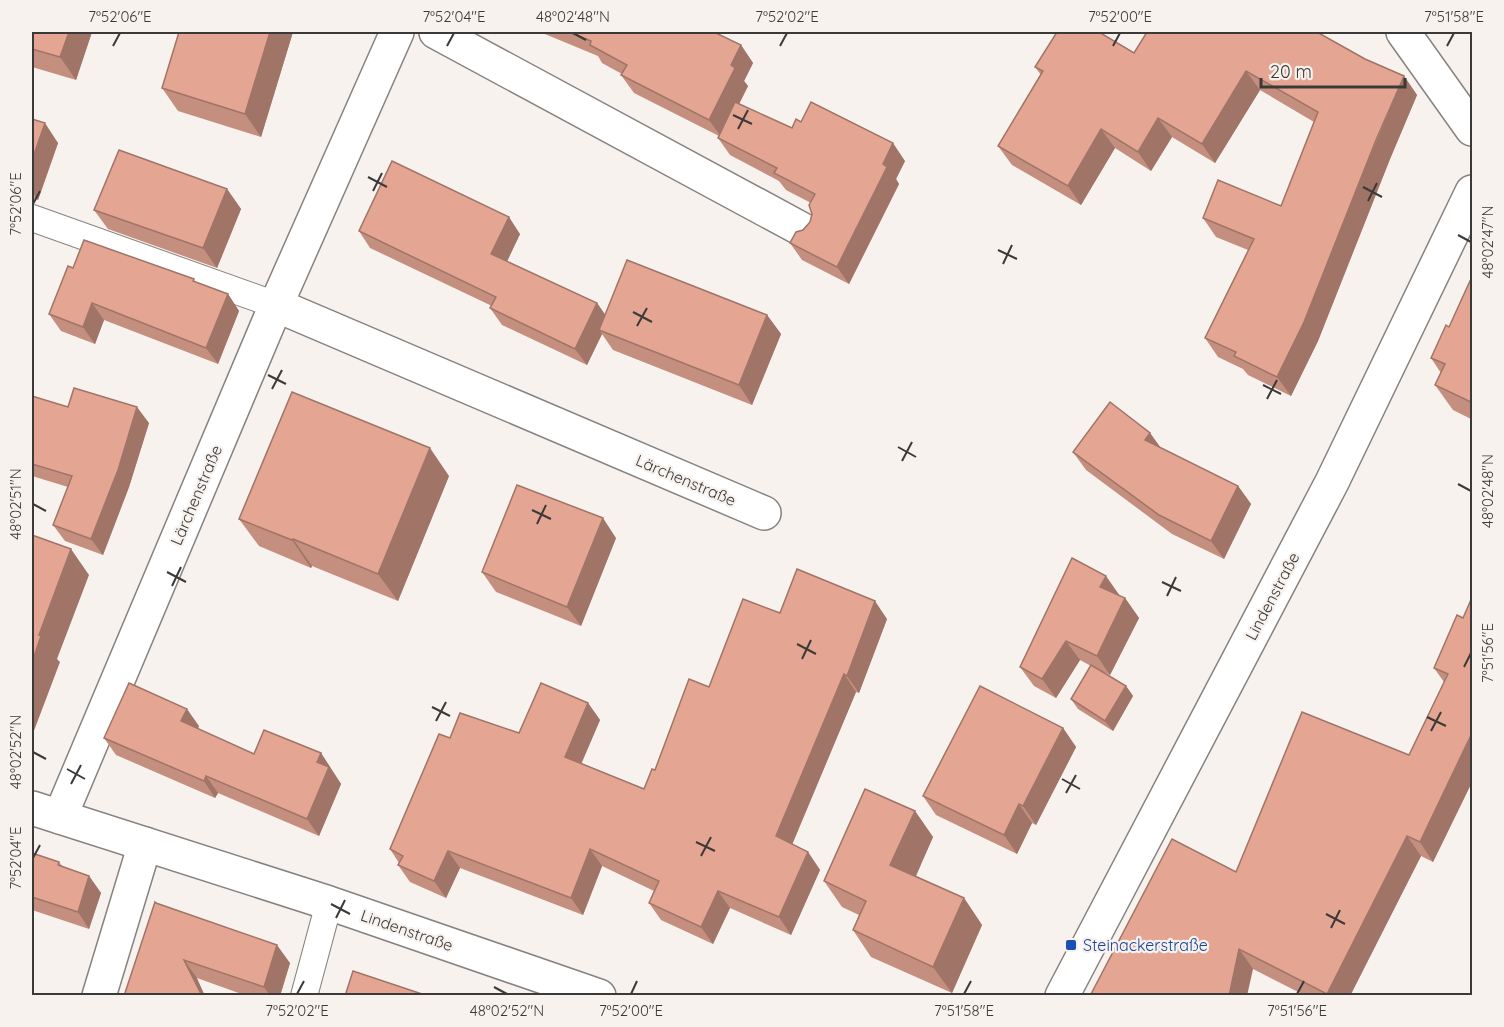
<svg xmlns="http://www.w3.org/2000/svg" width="1504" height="1027" font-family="Quicksand,sans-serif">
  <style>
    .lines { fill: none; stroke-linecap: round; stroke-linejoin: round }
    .service-casing { stroke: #88827f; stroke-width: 28 }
    .minor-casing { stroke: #88827f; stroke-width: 36 }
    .service { stroke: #fff; stroke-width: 26 }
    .minor { stroke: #fff; stroke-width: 33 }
    .wall { fill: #c48f7e }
    .shaded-wall { fill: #a07467 }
    .building { fill: #e4a693; stroke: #a07467; stroke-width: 1.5 }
    .ticks { fill: none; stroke: #3c3a38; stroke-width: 2 }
    .transit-dot { fill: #1a4fb4; stroke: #f8f2ee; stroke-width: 2 }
    .labels { text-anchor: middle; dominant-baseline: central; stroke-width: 4.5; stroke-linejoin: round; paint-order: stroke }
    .street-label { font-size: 16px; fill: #3c3a38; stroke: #f8f2ee }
    .transit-label { font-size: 16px; fill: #164399; stroke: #f8f2ee; text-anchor: start }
    .neatline { fill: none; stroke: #3c3a38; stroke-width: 2 }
    .ticks-label { font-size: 15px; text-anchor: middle; fill: #3c3a38 }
  </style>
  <rect width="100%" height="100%" fill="#f8f2ee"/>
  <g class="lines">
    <defs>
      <g id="service">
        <path d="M32,218L276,305"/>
        <path d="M304,996L329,903"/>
      </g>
      <g id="minor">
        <path d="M436,32L805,231"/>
        <path d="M1403,32L1472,129"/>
        <path d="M276,305L764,513"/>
        <path d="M32,808L329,903L599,996"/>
        <path d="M60,817L276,305L397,32"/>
        <path d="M99,996L145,844"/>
        <path d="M1062,996L1332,482L1472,192"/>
      </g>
    </defs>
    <use href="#service" class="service-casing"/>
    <use href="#minor" class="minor-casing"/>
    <use href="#service" class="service"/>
    <use href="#minor" class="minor"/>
  </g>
  <g class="wall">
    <path d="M32,32H92L76,80L32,67Z"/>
    <path d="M293,32L261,137L178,111L162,88Z"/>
    <path d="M540,32H714L741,45L753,63L744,81L748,86L739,104L792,128L801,122L905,161L896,179L899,184L849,284L802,260L790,243L810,222L812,214L811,203L786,190L779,181L730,155L718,138L719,136L634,93L621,75L622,74L602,63L598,56Z"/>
    <path d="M1134,53L1365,59L1404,76L1417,95L1390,159L1318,341L1291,396L1248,375L1243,369L1218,357L1205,338L1248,250L1216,237L1203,218L1281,206L1314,122L1260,90L1215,163L1172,137L1151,171L1115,148L1081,205L1012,165L998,146L1041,75L1035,67Z"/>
    <path d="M32,119L58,143L38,200L32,198Z"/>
    <path d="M227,189L241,209L217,268L108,229L94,210Z"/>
    <path d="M359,231L520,234L507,261L597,303L605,315H767L781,334L752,405L613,350L602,334L587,365L502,325L490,308L492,306L370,248Z"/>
    <path d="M73,268L194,279L195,282L228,294L239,311L218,364L104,320L95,344L61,331L49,314Z"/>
    <path d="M1473,282V420L1453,410L1435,385L1441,373L1431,358L1449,327Z"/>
    <path d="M32,396L68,407L149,423L129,487L103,555L65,541L53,525L68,487L32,476Z"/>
    <path d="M1150,433L1160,447L1238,486L1251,504L1224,559L1172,534L1086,470L1073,452Z"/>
    <path d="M449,476L398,601L312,566L311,568L259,546L239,519Z"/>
    <path d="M616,538L581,626L496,592L482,572Z"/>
    <path d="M1473,595V780L1433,862L1421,856L1350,996H1306L1253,969L1090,996L1236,872L1409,755L1444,682L1434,668L1463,618Z"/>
    <path d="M1120,596L1125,598L1139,618L1110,675L1103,672L1126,686L1133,696L1113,731L1078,709L1071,699L1091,666L1080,660L1056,698L1034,686L1020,667Z"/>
    <path d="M780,613L887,619L859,693L856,692L792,845L808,852L820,870L791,935L730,908L713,944L661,920L649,903L654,891L602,866L583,915L460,868L446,898L410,882L398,865L399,863L390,849L450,738L519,733L588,703L600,720L581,763L644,789L655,770L709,687Z"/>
    <path d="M199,726L198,729L254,754L321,753L341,784L319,836L218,793L215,798L116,755L104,738Z"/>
    <path d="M1063,728L1076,747L1036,825L1032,823L1017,854L936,815L923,796Z"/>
    <path d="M915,811L933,837L915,877L964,898L982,925L952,993L871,957L853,930L859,915L842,907L824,881Z"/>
    <path d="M32,853L59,862L63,867L89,876L101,893L89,929L32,910Z"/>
    <path d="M156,903L290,963L280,996H247L197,978L124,996Z"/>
  </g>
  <g class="shaded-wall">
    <path d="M69,32H92L76,80L60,57Z"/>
    <path d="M270,32H293L261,137L245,114Z"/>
    <path d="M741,45L753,63L744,81L748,86L722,138L709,120L731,65Z"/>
    <path d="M1246,71L1260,90L1215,163L1202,144Z"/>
    <path d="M1404,76L1417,95L1390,159L1318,341L1291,396L1277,377Z"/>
    <path d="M1158,118L1172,137L1151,171L1138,152Z"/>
    <path d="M45,123L58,143L38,200L32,191V160Z"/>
    <path d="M1101,129L1115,148L1081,205L1068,186Z"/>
    <path d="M893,143L905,161L896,179L899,184L849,284L837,267L883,164Z"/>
    <path d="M227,189L241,209L217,268L203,248Z"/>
    <path d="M509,217L520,234L503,270L491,254Z"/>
    <path d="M228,294L239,311L218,364L206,348Z"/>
    <path d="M92,303L104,320L95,344L83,327Z"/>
    <path d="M597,303L609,320L599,330L602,334L587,365L575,349Z"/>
    <path d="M767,315L781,334L752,405L739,385Z"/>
    <path d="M137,407L149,423L129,487L103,555L91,539Z"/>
    <path d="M1150,433L1163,451L1145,440Z"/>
    <path d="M430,448L449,476L398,601L378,574Z"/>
    <path d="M1238,486L1251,504L1224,559L1211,541Z"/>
    <path d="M603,518L616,538L581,626L567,607Z"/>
    <path d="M293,539L312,566L311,568L292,540Z"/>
    <path d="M71,549L89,575L57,659L60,662L32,736V662L39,635Z"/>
    <path d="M1106,576L1120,596L1100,587Z"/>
    <path d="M1125,598L1139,618L1110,675L1097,656Z"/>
    <path d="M875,601L887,619L859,693L847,676Z"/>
    <path d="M1066,641L1080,660L1056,698L1042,679Z"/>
    <path d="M844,674L856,692L788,854L776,836Z"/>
    <path d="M1126,686L1133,696L1113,731L1105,721Z"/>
    <path d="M588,703L600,720L577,774L565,757Z"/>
    <path d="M187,709L199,726L193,738L181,721Z"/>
    <path d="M1063,728L1076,747L1036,825L1023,806Z"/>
    <path d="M1473,731V780L1433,862L1420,842Z"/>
    <path d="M321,753L341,784L319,836L307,819L317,762Z"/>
    <path d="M206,776L218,793L215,798L204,781Z"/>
    <path d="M1019,804L1032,823L1017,854L1004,835Z"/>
    <path d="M915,811L933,837L909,892L890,865Z"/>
    <path d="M1407,836L1421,856L1350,996H1328L1327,994Z"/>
    <path d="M590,849L602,866L583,915L571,898Z"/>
    <path d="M448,851L460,868L446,898L434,881Z"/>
    <path d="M808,852L820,870L791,935L779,917Z"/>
    <path d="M89,876L101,893L89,929L78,912Z"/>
    <path d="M718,891L730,908L713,944L701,927Z"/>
    <path d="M964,898L982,925L952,993L933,967Z"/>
    <path d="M277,945L290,963L280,996H270L264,987Z"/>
    <path d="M1239,949L1253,969L1247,996H1229Z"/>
    <path d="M184,960L197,978L205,996H202Z"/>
  </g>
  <g class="building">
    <path d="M32,32H69L60,57L32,49Z"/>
    <path d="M179,32H270L245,114L162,88Z"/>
    <path d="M569,32H714L741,45L731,65L735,68L709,120L621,75L627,65L590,45L591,41Z"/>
    <path d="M1057,32H1099L1134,53L1147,32H1317L1365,59L1404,76L1376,140L1304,322L1277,377L1234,356L1236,352L1205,338L1254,239L1203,218L1218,180L1281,206L1318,112L1246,71L1202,144L1158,118L1138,152L1101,129L1068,186L998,146L1043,71L1035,67Z"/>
    <path d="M735,102L792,128L796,119L801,122L811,102L893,143L883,164L887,167L837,267L790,243L796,232L803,230L810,222L812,214L809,205L815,194L774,173L777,168L718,138Z"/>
    <path d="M32,119L45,123L32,160Z"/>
    <path d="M119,150L227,189L203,248L94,210Z"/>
    <path d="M392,161L509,217L491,254L597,303L575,349L490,308L496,297L359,231Z"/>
    <path d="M84,240L194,279L193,281L228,294L206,348L92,303L83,327L49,314L68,266L73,268Z"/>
    <path d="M627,260L767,315L739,385L599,330Z"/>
    <path d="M1470,281L1473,282V403L1435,385L1445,364L1431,358L1446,325L1449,327Z"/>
    <path d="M74,388L137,407L118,470L91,539L53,525L72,476L32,464V396L68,407Z"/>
    <path d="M292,392L430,448L378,574L293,539L292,540L239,519Z"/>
    <path d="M1110,402L1150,433L1145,440L1238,486L1211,541L1159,515L1073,452Z"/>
    <path d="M517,485L603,518L567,607L482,572Z"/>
    <path d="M32,535L71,549L39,635L41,636L32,662Z"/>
    <path d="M1072,558L1106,576L1100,587L1125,598L1097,656L1066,641L1042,679L1020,667Z"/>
    <path d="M797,569L875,601L847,676L844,674L776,836L808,852L779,917L718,891L701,927L649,903L659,881L590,849L571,898L448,851L434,881L398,865L403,856L390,849L439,734L450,738L460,713L519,733L541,683L588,703L565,757L644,789L652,769L655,770L689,679L709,687L743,599L780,613Z"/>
    <path d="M1473,595V731L1420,842L1407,836L1327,994L1239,949L1229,996H1090L1172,839L1236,872L1302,712L1409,755L1448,674L1434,668L1457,615L1463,618Z"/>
    <path d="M1091,665L1126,686L1105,721L1071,699Z"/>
    <path d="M129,683L187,709L181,721L254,754L264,730L321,753L317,762L329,767L307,819L206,776L204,781L104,738Z"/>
    <path d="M980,686L1063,728L1023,806L1019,804L1004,835L923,796Z"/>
    <path d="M865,789L915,811L890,865L964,898L933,967L853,930L866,901L824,881Z"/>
    <path d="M32,853L59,862L58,865L89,876L78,912L32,897Z"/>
    <path d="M155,902L156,903L277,945L264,987L184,960L202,996H124Z"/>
    <path d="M353,971L428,996H345Z"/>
  </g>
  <path class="ticks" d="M573,33L586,40M113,46L120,33M447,46L454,33M780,46L787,33M1113,46L1120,33M1447,46L1454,33M733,115L752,124M738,129L748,110M368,177L387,187M1363,187L1382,197M373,191L382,173M1368,201L1377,183M33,204L40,191M1458,235L1471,242M998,250L1017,259M1003,264L1012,245M633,312L652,322M637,326L647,308M268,375L286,384M1263,385L1281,394M272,389L282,370M1267,399L1277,380M898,447L916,457M902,461L912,442M1458,484L1471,491M33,504L46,511M532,510L551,519M537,524L546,505M167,572L186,582M1162,582L1181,591M172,586L181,567M1167,596L1176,577M797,644L816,654M802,659L811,640M1464,667L1471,653M432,707L450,716M1427,717L1446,726M436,721L446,702M1431,731L1441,712M33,752L46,759M67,769L85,779M1062,779L1080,789M71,784L81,765M1066,793L1076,775M696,842L715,851M701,856L711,837M33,858L40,845M331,904L350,914M1326,914L1345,924M336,918L345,900M1331,928L1340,910M494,987L507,994M297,994L304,981M631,994L637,981M964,994L971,981M1297,994L1304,981"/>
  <rect class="transit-dot" x="1065" y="939" width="12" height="12" rx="3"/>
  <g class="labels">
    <g class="street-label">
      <text transform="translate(686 480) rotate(23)">Lärchenstraße</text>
      <text transform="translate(196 495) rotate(-67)">Lärchenstraße</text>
      <text transform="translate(1272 596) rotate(-62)">Lindenstraße</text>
      <text transform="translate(407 930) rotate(19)">Lindenstraße</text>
    </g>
    <g class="transit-label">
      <text x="1083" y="945">Steinackerstraße</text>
    </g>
  </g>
  <rect width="1504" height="1027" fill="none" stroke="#f8f2ee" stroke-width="66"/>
  <path d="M1261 78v9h144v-9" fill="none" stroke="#3c3a38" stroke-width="3"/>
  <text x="1270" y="78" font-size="18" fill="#3c3a38" stroke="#f8f2ee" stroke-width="4.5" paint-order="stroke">20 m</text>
  <rect x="33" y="33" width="1438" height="961" class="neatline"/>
  <g class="ticks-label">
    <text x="120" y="22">7°52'06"E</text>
    <text x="454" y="22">7°52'04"E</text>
    <text x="573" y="22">48°02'48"N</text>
    <text x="787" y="22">7°52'02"E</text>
    <text x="1120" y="22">7°52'00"E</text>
    <text x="1454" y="22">7°51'58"E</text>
    <text transform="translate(16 204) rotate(-90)" y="5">7°52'06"E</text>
    <text transform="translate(1488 242) rotate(-90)" y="5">48°02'47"N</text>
    <text transform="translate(1488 491) rotate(-90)" y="5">48°02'48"N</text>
    <text transform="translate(16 504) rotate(-90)" y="5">48°02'51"N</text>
    <text transform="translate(1488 653) rotate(-90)" y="5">7°51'56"E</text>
    <text transform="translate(16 752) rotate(-90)" y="5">48°02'52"N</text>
    <text transform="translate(16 858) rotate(-90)" y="5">7°52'04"E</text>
    <text x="297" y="1016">7°52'02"E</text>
    <text x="507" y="1016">48°02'52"N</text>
    <text x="631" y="1016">7°52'00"E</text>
    <text x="964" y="1016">7°51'58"E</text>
    <text x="1297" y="1016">7°51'56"E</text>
  </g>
</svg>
